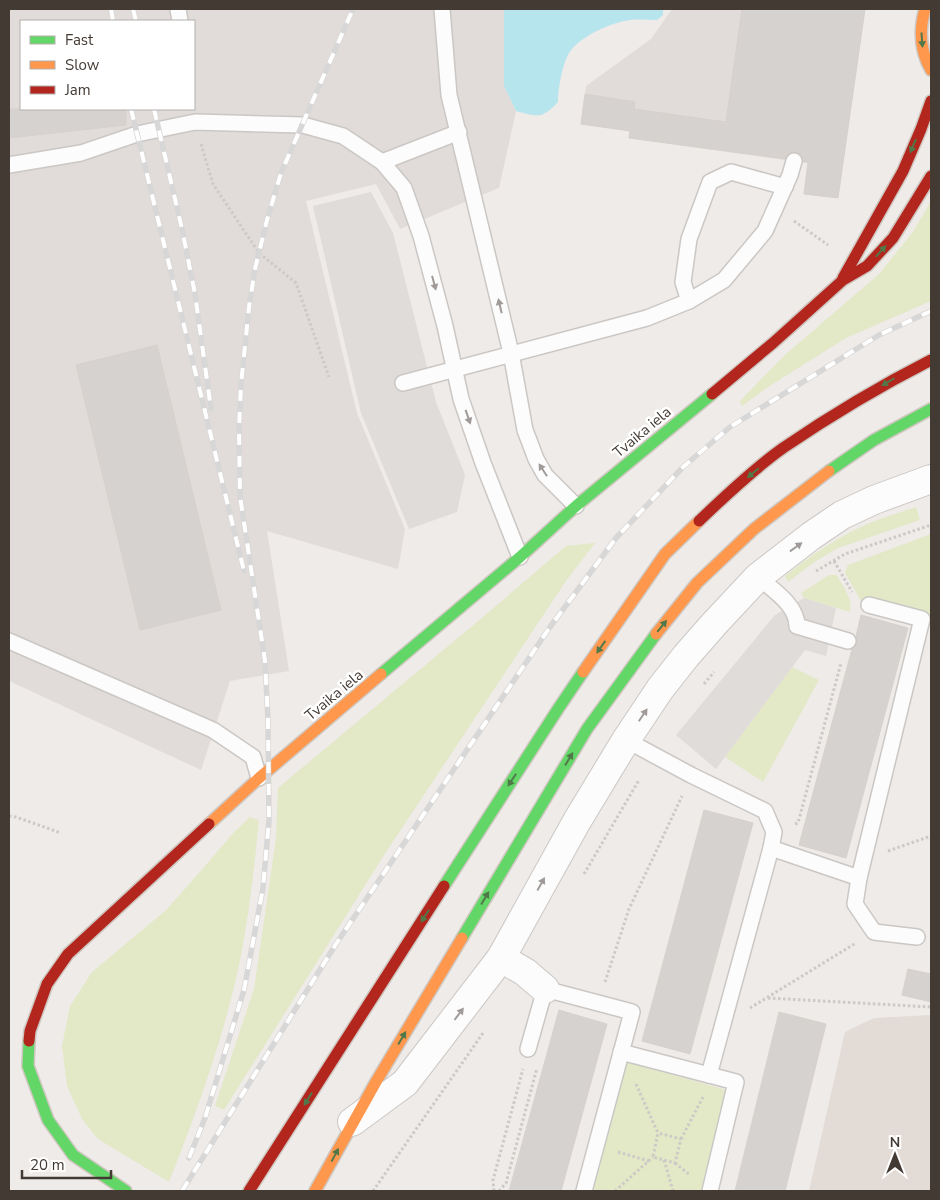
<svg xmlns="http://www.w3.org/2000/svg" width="940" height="1200" font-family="'Nunito Sans',sans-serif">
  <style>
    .residential { fill: #e3dbd5 }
    .industrial { fill: #e1dcd9; fill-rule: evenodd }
    .green { fill: #e3e9c7 }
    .parking { fill: #e0dcd9 }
    .water { fill: #b7e5ee }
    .building { fill: #d6d2cf; stroke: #d7d1cd }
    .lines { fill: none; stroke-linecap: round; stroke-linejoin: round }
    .lane-casing { stroke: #cbc7c4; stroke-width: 18 }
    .street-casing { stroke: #cbc7c4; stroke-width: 30 }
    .fast-casing { stroke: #cfc7c0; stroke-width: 14 }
    .slow-casing { stroke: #cfc7c0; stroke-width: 14 }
    .jam-casing { stroke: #cfc7c0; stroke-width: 14 }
    .path { stroke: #cdc9c6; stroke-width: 3; stroke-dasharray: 2.5 2.5; stroke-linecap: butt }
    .lane { stroke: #fcfcfc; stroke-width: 15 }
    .street { stroke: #fcfcfc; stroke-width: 28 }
    .fast { stroke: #63d668; stroke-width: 11 }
    .slow { stroke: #ff974d; stroke-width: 11 }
    .jam { stroke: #b3261e; stroke-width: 11 }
    .rail-casing { stroke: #d8d7d7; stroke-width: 5.5 }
    .rail { stroke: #fff; stroke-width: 4; stroke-dasharray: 11; stroke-linecap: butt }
    .oneway { fill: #507849 }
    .oneway2 { fill: #a09b98 }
    .labels { text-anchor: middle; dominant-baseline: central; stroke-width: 5; stroke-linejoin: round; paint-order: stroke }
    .street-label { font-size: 15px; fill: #443a34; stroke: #fff }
  </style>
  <rect width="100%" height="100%" fill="#eeebe8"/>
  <path class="residential" d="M931,1015V1191H809L845,1032L874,1018Z"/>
  <g class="industrial">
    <path d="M9,9H504V86L516,111L499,188L400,229L376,184L306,201L357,413L405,529L398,569L267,531L289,671L230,681L201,770L9,681ZM21,21H194V109H21Z"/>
    <path d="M672,9H865L842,168L629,138L630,131L581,124L586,86L651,39Z"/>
  </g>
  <g class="green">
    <path d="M931,201V301L846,338L768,387L742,406L740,401L785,355L879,274L913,232Z"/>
    <path d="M916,507L920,520L838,548L813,563L788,582L785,576C805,560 825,546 847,534C868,522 892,515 916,507Z"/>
    <path d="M931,534V621L928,615L905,607L861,601L845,573L848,565Z"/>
    <path d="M595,543L566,581L386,852L224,1110L215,1106L254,989L276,838L278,788L483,617L566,546Z"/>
    <path d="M829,575H837C843,587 853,598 850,612L804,598L801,593Z"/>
    <path d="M792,667L819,680L763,782L725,757Z"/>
    <path d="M250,817L259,820C253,881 246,944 230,1003C214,1064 192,1124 169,1182L98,1139L82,1119L67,1086L62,1046L70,1006L92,972L166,910L199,873L234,832Z"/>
    <path d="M627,1062L730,1091L705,1191H593Z"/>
  </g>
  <g class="parking">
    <path d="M371,192L393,233L436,402L465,475L457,512L409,529L361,413L313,206Z"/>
    <path d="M804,598L836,608L826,656L805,650L716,769L676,735L775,615Z"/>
  </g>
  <path class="water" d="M504,9H663V15L657,20C648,20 639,19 630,20C610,23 580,36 569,53C562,65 558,89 558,102C542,119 538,117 516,111L504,86Z"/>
  <g class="building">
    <path d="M742,9H865L838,198L804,194L808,162H803L801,155L797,152L788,154L785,159L629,138L630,131L581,124L585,94L635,102L634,109L726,122Z"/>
    <path d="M9,109H126V125L9,138Z"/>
    <path d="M157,345L221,610L140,630L76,365Z"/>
    <path d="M861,615L908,628L846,858L799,845L852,649L857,643L856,636Z"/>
    <path d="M704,810L753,823L690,1054L642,1041Z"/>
    <path d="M908,969L931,974V1002L902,995Z"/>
    <path d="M559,1010L607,1024L561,1191H509Z"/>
    <path d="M779,1012L826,1024L785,1191H735Z"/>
  </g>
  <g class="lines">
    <defs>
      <g id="lane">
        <path d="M178,9L180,21"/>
        <path d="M442,9L449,95L511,353L525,430L536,459L545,475L576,506"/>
        <path d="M382,162L459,132"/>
        <path d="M9,165L81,153L137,134L195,122L303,125L343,136L382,162L404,188L421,236L445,326L461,399L483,463L520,557"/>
        <path d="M689,301L683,282L689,239L710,182L731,172L785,187"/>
        <path d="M403,383L647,318L689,301L724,280L765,231L790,175L794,161"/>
        <path d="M758,577C773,590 797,605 797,626L848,641"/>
        <path d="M9,641L213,730L253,757L259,778"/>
        <path d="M626,740L691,775L765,811L774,832L771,848L859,878L855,904L874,932L917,937"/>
        <path d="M859,878L922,619L869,605"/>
        <path d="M528,1049L545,989L632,1012L584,1191"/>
        <path d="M621,1052L736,1082L710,1191"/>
        <path d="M709,1075L771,848"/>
      </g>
      <g id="street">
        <path d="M501,958L525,972L545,989"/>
        <path d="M352,1122L405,1083L501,958L577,821L626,740L660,689L686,656L714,624L758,577L811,536L842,515L874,500L931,479"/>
      </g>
      <g id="fast">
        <path d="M829,471L874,440L931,409"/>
        <path d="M381,674L520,557L576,506L712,394"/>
        <path d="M444,886L558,709L583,672"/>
        <path d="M462,938L587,729L656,634"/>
        <path d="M29,1041L28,1066L48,1120L73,1155L126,1191"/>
      </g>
      <g id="slow">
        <path d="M925,9C919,30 920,51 931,70"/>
        <path d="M656,634L697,583L754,529L829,471"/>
        <path d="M583,672L665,554L699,521"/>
        <path d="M209,824L259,778L381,674"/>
        <path d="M315,1191L377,1080L462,938"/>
      </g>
      <g id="jam">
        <path d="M843,278L903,171L921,129L931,101"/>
        <path d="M712,394L773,343L843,280L867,266L893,238L931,176"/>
        <path d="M699,521C724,497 755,468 783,448C830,416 880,386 931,360"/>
        <path d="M29,1041L30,1031L47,984L68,954L209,824"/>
        <path d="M249,1191L444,886"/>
      </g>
    </defs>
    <use href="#lane" class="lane-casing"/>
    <use href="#street" class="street-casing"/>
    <use href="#fast" class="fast-casing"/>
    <use href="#slow" class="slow-casing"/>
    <use href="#jam" class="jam-casing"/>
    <g class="path">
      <path d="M201,144L213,184L259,253L296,283L329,377"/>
      <path d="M794,221L828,245"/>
      <path d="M834,561L852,592"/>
      <path d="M816,571L845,554L931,525"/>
      <path d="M704,684L714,672"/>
      <path d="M9,816L16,817L61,833"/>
      <path d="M795,824L798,823L841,663"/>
      <path d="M888,851L931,836"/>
      <path d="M584,874L639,780"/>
      <path d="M605,982L629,909L682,796"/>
      <path d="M768,998L931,1007"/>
      <path d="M750,1008L856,943"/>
      <path d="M636,1084L658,1133L653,1157L675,1163L681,1139L658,1133"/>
      <path d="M681,1139L703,1097"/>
      <path d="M618,1152L649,1161"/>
      <path d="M664,1160L673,1191"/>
      <path d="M675,1163L690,1175"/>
      <path d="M373,1191L483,1033"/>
      <path d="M494,1191L493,1180L523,1069"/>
      <path d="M499,1191L506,1183L537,1068"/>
      <path d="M615,1191L653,1157"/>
    </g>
    <use href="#lane" class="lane"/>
    <use href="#street" class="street"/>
    <use href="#fast" class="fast"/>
    <use href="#slow" class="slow"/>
    <use href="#jam" class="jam"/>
    <defs>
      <g id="rail">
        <path d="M111,9L113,21"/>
        <path d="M133,9L136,21"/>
        <path d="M131,109L244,571"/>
        <path d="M154,109L182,229L195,294L211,409"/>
        <path d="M189,1158L205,1118L244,990L263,888L269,820L268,720L265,661L240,496L239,429L241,385L249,307L255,269L267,220L281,173L353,9"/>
        <path d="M182,1191L336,944L550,627L616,538L683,467L730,427L879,335L931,311"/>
      </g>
    </defs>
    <use href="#rail" class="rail-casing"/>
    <use href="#rail" class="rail"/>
  </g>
  <defs><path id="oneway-solid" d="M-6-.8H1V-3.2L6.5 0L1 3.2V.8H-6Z" transform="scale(1.25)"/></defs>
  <g class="oneway">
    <use href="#oneway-solid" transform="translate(922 40) rotate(86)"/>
    <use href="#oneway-solid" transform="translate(913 146) rotate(113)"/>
    <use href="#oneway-solid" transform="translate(881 251) rotate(-48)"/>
    <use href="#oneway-solid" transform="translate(888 382) rotate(150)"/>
    <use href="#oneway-solid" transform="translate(753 473) rotate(140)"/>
    <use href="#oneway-solid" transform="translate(662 626) rotate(-51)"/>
    <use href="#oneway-solid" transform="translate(601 647) rotate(125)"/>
    <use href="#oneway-solid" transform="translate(569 759) rotate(-59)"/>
    <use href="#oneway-solid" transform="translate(512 780) rotate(123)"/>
    <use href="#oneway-solid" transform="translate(485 898) rotate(-59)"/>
    <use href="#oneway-solid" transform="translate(425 916) rotate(123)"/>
    <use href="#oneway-solid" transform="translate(402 1038) rotate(-59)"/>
    <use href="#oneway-solid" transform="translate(308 1099) rotate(122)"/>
    <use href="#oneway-solid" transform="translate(335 1155) rotate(-62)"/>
  </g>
  <g class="oneway2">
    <use href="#oneway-solid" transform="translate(434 283) rotate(75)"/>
    <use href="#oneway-solid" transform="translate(500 306) rotate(-103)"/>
    <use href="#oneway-solid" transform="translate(468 417) rotate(71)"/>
    <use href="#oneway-solid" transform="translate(543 470) rotate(-123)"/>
    <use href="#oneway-solid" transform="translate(796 547) rotate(-36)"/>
    <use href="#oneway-solid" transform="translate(643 715) rotate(-56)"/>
    <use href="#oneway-solid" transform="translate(541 884) rotate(-61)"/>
    <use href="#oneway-solid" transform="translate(459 1014) rotate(-53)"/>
  </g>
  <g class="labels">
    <g class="street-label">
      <text transform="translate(642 432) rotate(-40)">Tvaika iela</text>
      <text transform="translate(334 695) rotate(-40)">Tvaika iela</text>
    </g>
  </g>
  <rect width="940" height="1200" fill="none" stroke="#443a34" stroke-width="20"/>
  <rect x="20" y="20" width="175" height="90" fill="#ffffff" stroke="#b4b0ae"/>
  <rect x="30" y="36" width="25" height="8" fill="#63d668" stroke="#b4b0ae"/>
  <text x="65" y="45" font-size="15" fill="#443a34">Fast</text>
  <rect x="30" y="61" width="25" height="8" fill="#ff974d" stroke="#b4b0ae"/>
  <text x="65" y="70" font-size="15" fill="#443a34">Slow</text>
  <rect x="30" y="86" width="25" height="8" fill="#b3261e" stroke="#b4b0ae"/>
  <text x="65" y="95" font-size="15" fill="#443a34">Jam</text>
  <g transform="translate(895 1155)" stroke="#ffffff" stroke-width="4" paint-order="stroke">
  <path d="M0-4L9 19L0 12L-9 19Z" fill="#443a34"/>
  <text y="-8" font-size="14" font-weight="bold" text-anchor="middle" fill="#443a34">N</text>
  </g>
  <path d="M22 1170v8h89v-8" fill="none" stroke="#443a34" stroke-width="2.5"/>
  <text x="30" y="1170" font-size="15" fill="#443a34" stroke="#ffffff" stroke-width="4" paint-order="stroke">20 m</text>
</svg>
